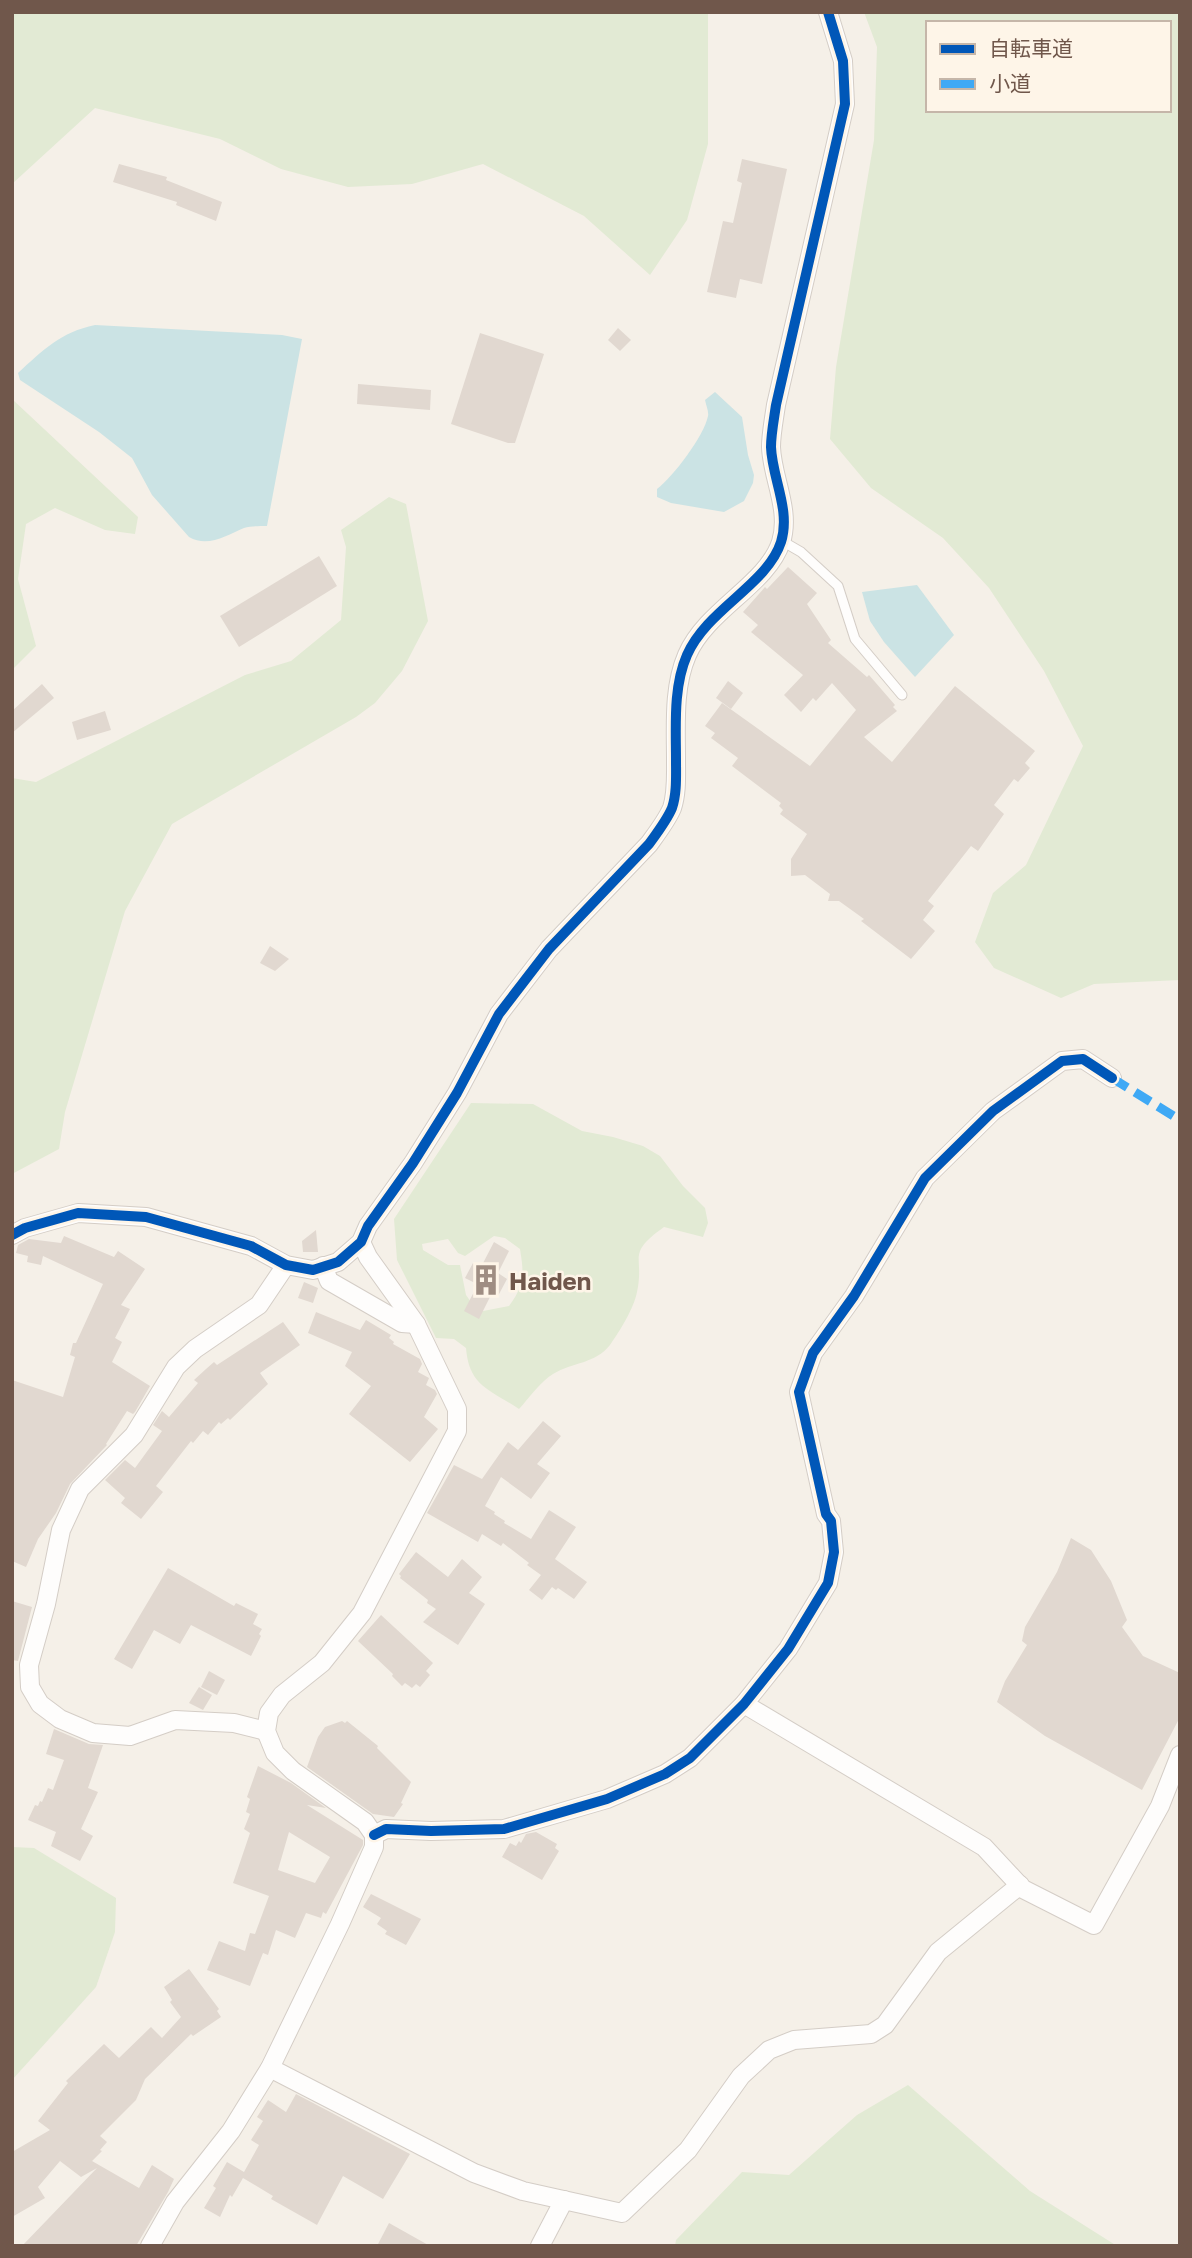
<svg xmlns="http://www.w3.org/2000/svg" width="1192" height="2258" font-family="'Golos Text','Noto Sans JP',sans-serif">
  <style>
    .green { fill: #e2ead4; fill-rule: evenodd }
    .water { fill: #cbe3e4 }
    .building { fill: #e1d8d0; fill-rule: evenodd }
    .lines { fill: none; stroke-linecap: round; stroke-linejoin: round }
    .lane-casing { stroke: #d4cdc6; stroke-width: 11 }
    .street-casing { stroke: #d4cdc6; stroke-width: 20 }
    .lane { stroke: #fefdfc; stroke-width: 9 }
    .street { stroke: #fefdfc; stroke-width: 18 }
    .quiet { stroke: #3fa9f5; stroke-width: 9; stroke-dasharray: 18 9; stroke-linecap: butt }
    .cycleway-casing { stroke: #fef5e8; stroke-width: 15 }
    .cycleway { stroke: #0057b8; stroke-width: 10 }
    .labels { text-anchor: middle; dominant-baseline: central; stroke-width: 5; stroke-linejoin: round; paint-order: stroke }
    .poi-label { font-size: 24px; font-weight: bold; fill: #70574b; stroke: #fef5e8; text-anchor: start }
  </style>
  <rect width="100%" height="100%" fill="#f5f0e8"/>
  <g class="green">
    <path d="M12,12H708V144L687,220L650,275L584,216L483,164L412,184L348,187L281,169L220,139L95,108L12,184Z"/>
    <path d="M864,12H1180V980L1094,984L1061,998L994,968L975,942L993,893L1026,865L1083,746L1044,671L989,588L943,538L871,488L830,439L836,367L874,140L877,47ZM928,23H1169V110H928Z"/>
    <path d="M12,399L138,517L135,534L105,530L55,508L26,524L18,579L36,646L12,670Z"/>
    <path d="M389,497L406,504L428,621L402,671L375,703L356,717L172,824L125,911L65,1112L59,1149L12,1174V778L36,782L245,675L291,661L341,620L346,547L341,530Z"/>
    <path d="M471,1103L533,1104L582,1131L613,1137L643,1146L660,1156L683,1186L705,1208L708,1223L703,1237L664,1227C625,1255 645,1255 637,1292C634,1308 620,1331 610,1345C595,1364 573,1362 553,1374C540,1382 530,1397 519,1409C489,1389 469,1386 466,1348L454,1339L436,1338L397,1260L394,1219ZM494,1236L505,1238L520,1249C524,1275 525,1284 509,1306L478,1312L466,1295L460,1265H448L423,1250L422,1244L448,1239L458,1253L465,1256Z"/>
    <path d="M12,1847L34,1848L116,1898L115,1932L96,1987L12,2080Z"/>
    <path d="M908,2085L1030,2191L1117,2246H675L676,2240L742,2172L789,2175L857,2115Z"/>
  </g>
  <g class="water">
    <path d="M95,325L282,335L302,339L267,526C260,526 251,526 244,528C227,535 208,548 189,537L152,495L132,458L99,432L20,380L18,373C43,350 61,332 95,325Z"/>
    <path d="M715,392L742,417L748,455L754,475L753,483L744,501L724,512L671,503L657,497V489C673,477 704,436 708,416C709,412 706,405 705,400Z"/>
    <path d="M917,585L954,635L915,677L884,642L870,621L862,592Z"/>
  </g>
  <g class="building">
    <path d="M742,159L787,169L762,284L740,279L736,298L707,292L723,221L733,223L742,183L737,181Z"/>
    <path d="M119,164L167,177L166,180L222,202L216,221L176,205L177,202L113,182Z"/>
    <path d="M618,328L631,340L620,351L608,340Z"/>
    <path d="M480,333L544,354L515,443H508L451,424Z"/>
    <path d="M358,384L431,390L430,410L357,404Z"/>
    <path d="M319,556L337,586L239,647L220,616Z"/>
    <path d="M788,567L817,593L807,604L831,640L828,643L867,677L869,675L895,705L893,707L897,711L864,737L892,762L955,686L1035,751L1025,763L1030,768L1018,782L1014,779L994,805L1004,814L978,851L971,846L928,901L934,906L923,920L935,931L911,959L861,921L864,919L839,901H828L830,894L805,875L791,876V859L807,834L780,814L783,810L779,806L781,803L732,766L738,758L711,738L715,733L705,726L722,703L810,766L856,710L832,683L816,701L813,698L801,712L784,695L803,675L751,632L758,625L743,612L765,587L767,589Z"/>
    <path d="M728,681L743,693L731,709L716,698Z"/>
    <path d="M42,684L54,698L12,733V711Z"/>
    <path d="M105,711L111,730L77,740L72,722Z"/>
    <path d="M270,946L289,959L275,971L260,963Z"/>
    <path d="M316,1230L318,1252H303L302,1241Z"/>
    <path d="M64,1236L114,1257L118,1251L145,1269L121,1305L130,1309L115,1338L122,1342L112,1362L150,1386L135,1412L133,1414L127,1411L106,1444L107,1445L70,1484L56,1513L38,1539L26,1567L12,1561V1380L63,1397L75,1357L70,1355L73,1343H76L103,1284L43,1256L41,1265L27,1262L28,1256L16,1253L18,1245L29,1239L61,1243Z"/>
    <path d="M494,1242L509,1251L498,1273L507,1279L498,1296L492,1293L479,1319L464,1311L476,1288L473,1286L475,1283L465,1278L473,1263L481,1267Z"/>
    <path d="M304,1282L318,1288L313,1303L298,1298Z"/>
    <path d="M316,1312L360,1330L366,1320L391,1335L389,1338L394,1342L393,1344L420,1359L422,1364L418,1372L429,1378L426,1385L435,1390L437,1394L424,1417L438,1429L410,1462L349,1414L371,1386L345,1366L352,1352L308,1333Z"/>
    <path d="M283,1322L300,1345L260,1373L268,1384L230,1420L228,1418L221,1424L219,1422L208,1435L203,1431L193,1443L191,1441L156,1486L163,1492L141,1519L121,1503L125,1498L105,1480L125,1460L135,1468L162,1431L153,1425L162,1411L169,1417L198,1383L194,1380L206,1369L214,1362L217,1365Z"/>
    <path d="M543,1421L561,1436L537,1464L550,1473L531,1499L501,1477L485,1506L495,1512L494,1514L505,1521L504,1523L531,1539L549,1510L576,1527L555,1559L587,1582L574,1599L558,1588L556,1590L552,1587L542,1600L529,1590L541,1575L527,1565L529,1563L503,1543L501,1546L482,1534L478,1542L427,1513L454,1465L482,1479L508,1442L518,1450Z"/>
    <path d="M1071,1538L1091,1550L1111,1581L1127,1620L1122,1627L1143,1656L1180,1673V1717L1142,1790L1045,1736L997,1702L1005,1681L1027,1645L1022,1641L1025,1627L1057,1572Z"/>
    <path d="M416,1552L448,1577L462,1559L482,1577L469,1593L485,1604L458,1645L423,1622L436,1609L427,1603L428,1600L400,1578L401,1576L399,1574Z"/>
    <path d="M168,1568L234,1606L236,1603L258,1614L253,1624L262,1629L259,1634L261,1636L251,1656L191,1625L180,1644L154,1630L132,1669L114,1659Z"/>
    <path d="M12,1601L32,1607L18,1661L12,1660Z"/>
    <path d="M381,1615L433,1663L426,1671L430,1675L420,1687L416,1684L412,1688L405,1683L402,1686L392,1676L393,1674L358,1641Z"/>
    <path d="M209,1671L225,1680L217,1695L201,1687Z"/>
    <path d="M199,1687L212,1695L203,1710L189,1703Z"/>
    <path d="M342,1721L345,1723L347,1721L378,1746L377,1748L411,1782L401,1803L403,1804L394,1817L373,1814L307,1767L318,1737L325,1727Z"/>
    <path d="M54,1729L89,1744L103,1745L88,1788L98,1792L81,1829L93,1836L80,1861L51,1846L56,1832L28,1820L35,1805L38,1806L40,1801L42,1802L48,1788L53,1790L64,1760L46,1754Z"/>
    <path d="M258,1766L291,1783L326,1808L307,1805L363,1840V1845L326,1914L323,1912L321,1918L306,1913L295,1938L276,1930L268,1955L263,1953L250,1986L207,1970L219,1941L245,1951L250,1933L255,1934L269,1896L233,1883L250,1833L244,1829L250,1814L246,1812L250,1799L247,1797ZM289,1832L330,1857L315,1883L278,1870Z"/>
    <path d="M536,1832L557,1844L555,1848L559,1851L542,1880L502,1857L510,1843L516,1846L519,1841L521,1843L526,1834Z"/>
    <path d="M371,1894L421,1919L406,1945L385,1934L387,1931L377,1924L381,1918L363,1907Z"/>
    <path d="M189,1969L219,2009L217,2011L221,2017L193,2036L191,2034L145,2079L136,2100L100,2136L107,2142L100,2150L102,2151L92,2161L139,2188L152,2165L174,2179L168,2192L136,2246H22L97,2168L81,2177L60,2161L38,2187L45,2198L12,2217V2152L50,2130L38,2121L68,2083L66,2081L104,2044L119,2058L151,2027L162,2038L181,2017L170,2002L172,2000L164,1987Z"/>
    <path d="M296,2094L410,2154L383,2199L343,2176L317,2225L271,2199L273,2196L243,2178L232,2197L230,2195L220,2217L204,2208L216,2188L213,2186L227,2162L244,2172L259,2145L251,2140L263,2121L257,2117L268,2100L286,2112Z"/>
    <path d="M389,2223L430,2246H377Z"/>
  </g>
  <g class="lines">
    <defs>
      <path id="lane" d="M782,541L801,552L838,586L855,639L902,695"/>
      <g id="street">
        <path d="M12,1235L25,1228L78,1213L146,1217L251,1246L286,1265L313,1270L338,1262L361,1242L368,1226L413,1163L457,1093L499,1014L549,949L649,844C657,833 667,820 672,808C677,793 676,776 676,760C676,726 673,687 687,655C707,609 767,585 781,542C791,510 772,478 771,447C771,434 774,419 776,405L845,104L843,61L828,12"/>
        <path d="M323,1266L329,1281L402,1323L416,1324"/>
        <path d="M744,1704L984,1847L1023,1889L1094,1925L1160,1806L1180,1755"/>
        <path d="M266,1731L234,1723L175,1720L130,1736L93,1733L60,1719L40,1704L30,1687L29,1665L46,1604L61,1530L80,1489L134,1435L176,1367L195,1349L259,1305L286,1265"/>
        <path d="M374,1835L386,1829L431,1831L504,1829L607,1799L665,1774L690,1758L744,1704L788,1649L828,1583L834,1552L831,1521L826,1514L799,1392L813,1353L854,1296L925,1178L993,1111L1062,1061L1083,1059L1112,1078"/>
        <path d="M270,2068L474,2173L523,2191L622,2213L688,2150L741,2076L769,2050L794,2040L871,2034L885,2025L938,1952L1020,1885"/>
        <path d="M150,2246L175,2202L231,2131L270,2068L340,1924L374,1847V1835L365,1822L293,1771L275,1753L266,1731L269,1713L282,1695L322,1663L362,1613L457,1431V1409L416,1324L368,1257L361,1242"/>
        <path d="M540,2246L564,2200"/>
      </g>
    </defs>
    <use href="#lane" class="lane-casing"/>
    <use href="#street" class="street-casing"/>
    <use href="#lane" class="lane"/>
    <use href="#street" class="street"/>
    <path class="quiet" d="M1112,1078L1180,1120"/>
    <defs>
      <g id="cycleway">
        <path d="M12,1235L25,1228L78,1213L146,1217L251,1246L286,1265L313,1270L338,1262L361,1242L368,1226L413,1163L457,1093L499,1014L549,949L649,844C657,833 667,820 672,808C677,793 676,776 676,760C676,726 673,687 687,655C707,609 767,585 781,542C791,510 772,478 771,447C771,434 774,419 776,405L845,104L843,61L828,12"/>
        <path d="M374,1835L386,1829L431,1831L504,1829L607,1799L665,1774L690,1758L744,1704L788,1649L828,1583L834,1552L831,1521L826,1514L799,1392L813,1353L854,1296L925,1178L993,1111L1062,1061L1083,1059L1112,1078"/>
      </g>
    </defs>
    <use href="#cycleway" class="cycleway-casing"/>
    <use href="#cycleway" class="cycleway"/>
  </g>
  <defs>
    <symbol id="building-bare" viewBox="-9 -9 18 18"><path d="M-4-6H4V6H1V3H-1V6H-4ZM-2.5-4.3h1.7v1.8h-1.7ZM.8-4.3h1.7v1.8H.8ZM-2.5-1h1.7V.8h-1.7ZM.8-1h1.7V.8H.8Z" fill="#9f8d82" stroke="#fef5e8" stroke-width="2.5" paint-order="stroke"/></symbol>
  </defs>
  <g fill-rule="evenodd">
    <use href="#building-bare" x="464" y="1258" width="44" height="44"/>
  </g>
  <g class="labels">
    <g class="poi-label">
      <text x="509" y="1280">Haiden</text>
    </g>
  </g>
  <rect width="1192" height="2258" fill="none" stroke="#70574b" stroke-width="28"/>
  <rect x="926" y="21" width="245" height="91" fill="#fef5e8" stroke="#c5b6a9" stroke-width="2"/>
  <rect x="940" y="44" width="35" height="10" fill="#0057b8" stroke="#c5b6a9" stroke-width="2"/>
  <text x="989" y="56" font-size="21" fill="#70574b">自転車道</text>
  <rect x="940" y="79" width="35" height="10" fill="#3fa9f5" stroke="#c5b6a9" stroke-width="2"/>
  <text x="989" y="91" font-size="21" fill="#70574b">小道</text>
</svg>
